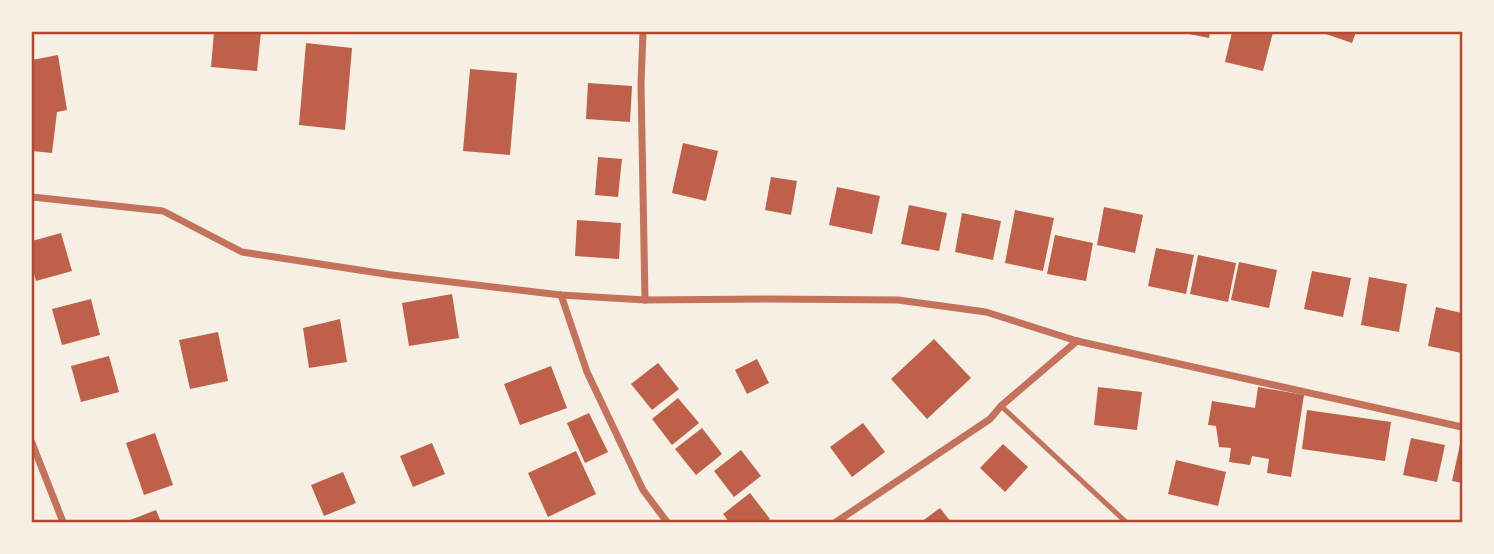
<svg xmlns="http://www.w3.org/2000/svg" width="1494" height="554" font-family="Arial,sans-serif">
  <style>
    .building { fill: #bf614a }
    .lines { fill: none; stroke-linecap: round; stroke-linejoin: round }
    .service { stroke: #c5725c; stroke-width: 5 }
    .minor { stroke: #c5725c; stroke-width: 7 }
    .neatline { fill: none; stroke: #b5482f; stroke-width: 2.5 }
  </style>
  <rect width="100%" height="100%" fill="#f6efe4"/>
  <g class="building">
    <path d="M214,32H261L257,71L211,67Z"/>
    <path d="M1184,32H1210L1209,38L1184,33Z"/>
    <path d="M1232,32H1273L1263,71L1225,62Z"/>
    <path d="M1320,32H1356L1352,43Z"/>
    <path d="M306,43L352,48L345,130L299,125Z"/>
    <path d="M58,55L67,110L57,112L52,153L32,151V60Z"/>
    <path d="M470,69L517,73L510,155L463,151Z"/>
    <path d="M588,83L632,86L630,122L586,119Z"/>
    <path d="M683,143L718,151L706,201L672,193Z"/>
    <path d="M598,157L622,159L618,197L595,195Z"/>
    <path d="M771,177L797,181L791,215L765,210Z"/>
    <path d="M837,187L880,196L872,234L829,225Z"/>
    <path d="M909,205L947,213L939,251L901,244Z"/>
    <path d="M1104,207L1143,215L1135,253L1097,245Z"/>
    <path d="M1015,210L1054,218L1043,271L1005,263Z"/>
    <path d="M962,213L1001,221L993,260L955,252Z"/>
    <path d="M577,220L621,223L619,259L575,256Z"/>
    <path d="M61,233L72,271L36,281L32,266V241Z"/>
    <path d="M1055,235L1093,243L1086,281L1047,274Z"/>
    <path d="M1156,248L1194,255L1186,294L1148,286Z"/>
    <path d="M1198,255L1236,263L1228,302L1190,294Z"/>
    <path d="M1239,262L1277,270L1269,308L1231,300Z"/>
    <path d="M1312,271L1351,278L1343,317L1304,309Z"/>
    <path d="M1369,277L1407,284L1399,332L1361,325Z"/>
    <path d="M452,294L459,338L409,346L402,303Z"/>
    <path d="M91,299L100,335L62,345L52,309Z"/>
    <path d="M1436,307L1462,313V353L1428,346Z"/>
    <path d="M340,319L347,362L309,368L303,328Z"/>
    <path d="M218,332L228,381L190,389L179,340Z"/>
    <path d="M934,339L971,378L927,419L891,379Z"/>
    <path d="M109,356L119,392L81,402L71,366Z"/>
    <path d="M757,359L769,383L747,394L735,370Z"/>
    <path d="M658,363L679,389L652,410L631,384Z"/>
    <path d="M551,366L567,408L520,425L504,384Z"/>
    <path d="M1098,387L1142,392L1137,430L1094,425Z"/>
    <path d="M1258,387L1304,395L1291,477L1267,473L1269,459L1252,456L1250,465L1229,462L1231,448L1219,447L1216,426L1208,425L1212,401L1255,408Z"/>
    <path d="M678,398L699,423L672,445L652,419Z"/>
    <path d="M1307,410L1391,422L1385,461L1302,449Z"/>
    <path d="M589,413L608,452L585,463L567,423Z"/>
    <path d="M863,423L885,452L852,477L830,447Z"/>
    <path d="M702,428L722,454L696,475L675,449Z"/>
    <path d="M155,433L173,485L144,495L126,443Z"/>
    <path d="M1411,438L1445,445L1437,482L1403,475Z"/>
    <path d="M1461,440H1462V483L1452,481Z"/>
    <path d="M432,443L445,474L413,487L400,456Z"/>
    <path d="M1003,444L1028,467L1005,492L980,468Z"/>
    <path d="M741,450L761,476L734,497L714,471Z"/>
    <path d="M576,451L596,494L548,517L528,473Z"/>
    <path d="M1176,460L1226,472L1218,506L1168,494Z"/>
    <path d="M343,472L356,503L324,516L311,485Z"/>
    <path d="M750,493L770,519L766,522H729L723,514Z"/>
    <path d="M940,508L951,522H921Z"/>
    <path d="M156,510L161,522H125Z"/>
  </g>
  <g class="lines">
    <path class="service" d="M1001,406L1126,522"/>
    <g class="minor">
      <path d="M643,32L641,84L645,300"/>
      <path d="M32,197L163,211L242,252L392,275L561,295L645,300L769,299L898,300L986,312L1077,341L1462,427"/>
      <path d="M561,295L587,372L643,490L667,522"/>
      <path d="M32,443L63,522"/>
      <path d="M836,522L990,419L1001,406L1077,341"/>
    </g>
  </g>
  <rect width="1494" height="554" fill="none" stroke="#f6efe4" stroke-width="66"/>
  <rect x="33" y="33" width="1428" height="488" class="neatline"/>
</svg>
